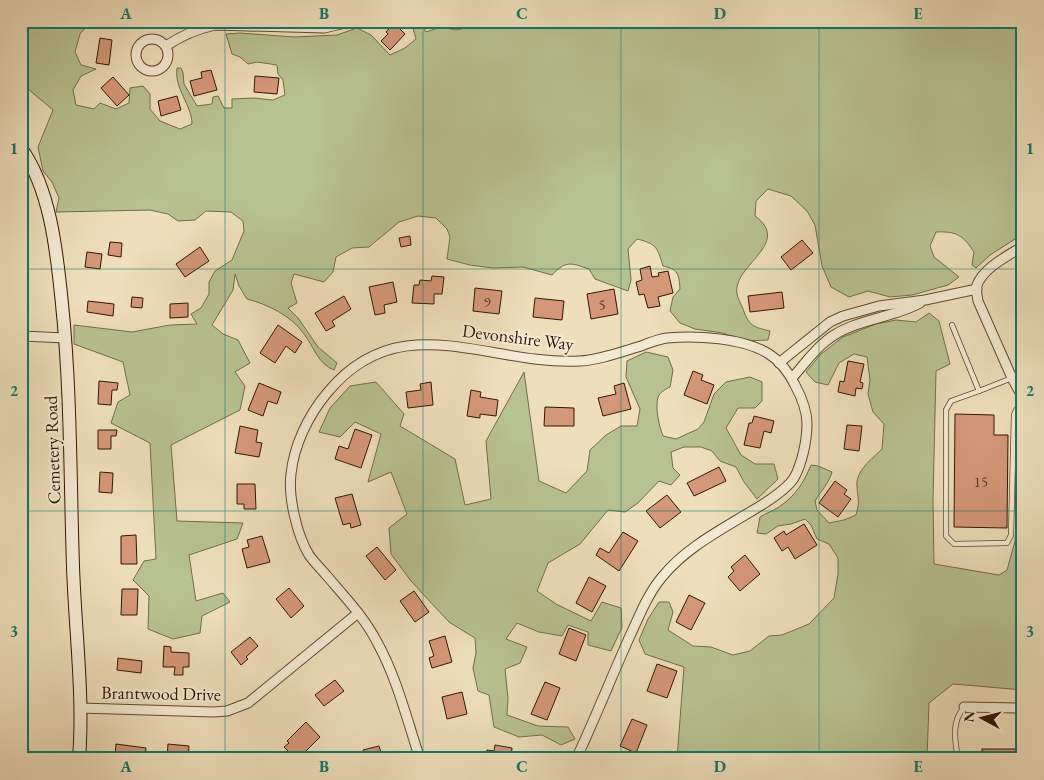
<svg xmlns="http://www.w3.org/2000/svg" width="1044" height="780" font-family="'EB Garamond',serif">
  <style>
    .green { fill: #b8c191; stroke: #746c4a }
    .building { fill: #d59779; stroke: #311704 }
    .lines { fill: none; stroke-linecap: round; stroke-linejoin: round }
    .lane-casing { stroke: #604932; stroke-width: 6 }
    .street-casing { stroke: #604932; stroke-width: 11 }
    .secondary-casing { stroke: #311704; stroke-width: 14 }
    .lane { stroke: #f4ead3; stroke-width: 4.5 }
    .street { stroke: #f4ead3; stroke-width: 9 }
    .secondary { stroke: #f4ead3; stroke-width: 12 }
    .grid { fill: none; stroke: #0f766e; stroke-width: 1; stroke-opacity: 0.55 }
    .labels { text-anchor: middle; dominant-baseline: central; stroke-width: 4; stroke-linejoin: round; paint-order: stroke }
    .number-label { font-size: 15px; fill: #5a3721 }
    .street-label { font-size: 18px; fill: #311704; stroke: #f4ead3 }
    .neatline { fill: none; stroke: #0f766e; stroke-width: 2 }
    .grid-label { font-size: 16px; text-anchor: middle; font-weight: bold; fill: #0f766e }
  </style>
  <rect width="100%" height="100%" fill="#eedebb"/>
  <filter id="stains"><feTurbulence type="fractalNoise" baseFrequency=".004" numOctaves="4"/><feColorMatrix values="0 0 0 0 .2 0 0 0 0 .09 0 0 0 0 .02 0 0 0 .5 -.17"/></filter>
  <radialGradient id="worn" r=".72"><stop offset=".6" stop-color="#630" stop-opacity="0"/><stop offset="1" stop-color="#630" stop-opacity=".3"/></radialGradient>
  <g class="green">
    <path d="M21,21H102L100,28L87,26L80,34L75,52L81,65L96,69L81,76L73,90L76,105L94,109L100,103L116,109L129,103L130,88L143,86L150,94V109L160,121L180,129L192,124C192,105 174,89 177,68H181L183,73L184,84L197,106L212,104L213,97L218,96L224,108H232V99L254,98L273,100L285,95L283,80L278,74L277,65L257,62L248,64L240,57L232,54L226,34L240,33L294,37L337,35L357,28L371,35L390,55L405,48L416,39L411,21H420L426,32L441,27L456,30L490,23V21H1023V234L990,255L976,268L972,265L974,252C963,235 956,231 936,232L930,246L934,257L959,277L948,285L912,295L890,297L868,291L849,297L831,287L822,266L815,225L807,211L791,196L768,189L756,201L755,216C793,244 732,265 737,294C738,299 741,304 743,309C749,326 753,327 770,331L768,340L744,341L723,333L695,329L680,323L670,311L673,297L680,289C679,274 678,269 663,266C657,247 657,244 637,239L628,249L631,280L628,291L595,279L589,269C571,263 566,260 552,275L523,267L493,268L470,265L447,259L450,237L447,229L436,218L418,216L399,222L369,247L352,248L336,257L333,272L324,282L294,274L291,283L297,303L288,308L298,318L318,347L337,363L334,370C318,364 314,347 304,334C292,316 267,304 247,299L239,286L235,274L233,290L212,325L223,334L238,340L250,363L235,372L245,386L240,410L171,445L177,521L243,523L237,539L189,555L196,601L223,593L230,602L202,616L200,633L173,639L148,629L149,596L133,580L144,561L156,559L150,443L111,423L118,402L130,395L123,362L74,344V325L132,332L170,325L197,324L191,314L201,308L209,294V282L215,271L232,260L244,231L243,221L231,212L206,211L195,220L178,221L168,214L150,210L56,212L59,198L52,182L43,171L38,147L53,110L21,83Z"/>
    <path d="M929,313L939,321L950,364L936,371L933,499L934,564L999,575L1007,570L1015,541L1020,442H1023V690L953,684L929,703L927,759H677L684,667L645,654L639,640L648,619L659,602H669L673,612L668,630L693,646L711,647L733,655L750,651L769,636L782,635L809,624L834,598L838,574V558L829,544L817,539L811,525L805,519L791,524L778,526L766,534L757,533L760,517C766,513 773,511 779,507C796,495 803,484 811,465L818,466L832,472C829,483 821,491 815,501L817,510L829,523L844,520L856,515C860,502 858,500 857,487C855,471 872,459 882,449L884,424L873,412L868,394L870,380L867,357L854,354L839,363L828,385L815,382L806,372L821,354L843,337L876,324L896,320L916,322Z"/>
    <path d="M646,352L668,357L673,370L670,387C666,389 660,392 658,397C655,408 659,426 663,436L676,439L698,429L704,422L714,394L726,382L750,377L762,382V401L755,408H738L726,428L741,455L755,464H774L778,479L757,499L744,482L736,467L720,461L712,451L701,447H684L671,452L673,468L680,475L671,485L659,481L638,503L625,512L608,510L580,544L548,563L537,591L556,604L591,621L602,602L621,608L622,627L611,651L588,645V632L568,625L562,636L539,632L517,623L506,639L527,647L520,663L505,669L508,698L507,715L538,726L568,727L575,739L561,745L542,735L519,737L494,727L489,695L478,691L473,668L476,653L475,638L449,622L411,581L391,554L389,528L407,514L391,472L368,482L381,434L355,422L340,437L319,432L330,408L350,386L376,382L404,414L400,426L455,459L465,505L491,499L486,441L524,372L539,481L566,493L587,471L590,450L606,435L621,426H637L640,409L626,377L627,361Z"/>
  </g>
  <g class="building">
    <path d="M394,23L405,34L390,50L381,41L388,34L386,32Z"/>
    <path d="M100,38L112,40L109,65L96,63Z"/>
    <path d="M211,70L217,90L194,96L190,81L202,78L201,72Z"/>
    <path d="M255,76L279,78L277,94L254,92Z"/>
    <path d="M113,77L129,95L117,106L101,88Z"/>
    <path d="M177,96L181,110L161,116L158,101Z"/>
    <path d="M410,236L411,245L401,247L399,238Z"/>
    <path d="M802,240L813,253L791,270L781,257Z"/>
    <path d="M110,242L122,243L121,257L108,255Z"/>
    <path d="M200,247L209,261L185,277L176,264Z"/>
    <path d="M87,252L102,254L100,269L85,267Z"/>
    <path d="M650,266L652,277L659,276L658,273L668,271L673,293L658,297L660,306L648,308L644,294L639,295L636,282L642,280L640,269Z"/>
    <path d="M432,276L444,277L442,294H434V304L412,303L414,285H419L420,280L431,281Z"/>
    <path d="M393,282L397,302L384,305L385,313L375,315L369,287Z"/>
    <path d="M475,288L502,291L499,314L473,311Z"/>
    <path d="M614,289L618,314L591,319L587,294Z"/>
    <path d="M1023,289V306L1017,291Z"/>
    <path d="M782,292L784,308L750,312L748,296Z"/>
    <path d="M344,296L351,309L332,321L335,326L326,331L315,313Z"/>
    <path d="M132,297L143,298L142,308L131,307Z"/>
    <path d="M535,298L564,301L562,320L533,317Z"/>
    <path d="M88,301L114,304L113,316L87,312Z"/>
    <path d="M188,303V317L170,318V304Z"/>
    <path d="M278,325L302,342L295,353L286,346L275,363L260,353Z"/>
    <path d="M848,361L864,364L860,382L863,383L862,389L856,388L855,396L838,392L840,381L844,382Z"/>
    <path d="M693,371L703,375L701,380L714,385L707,404L684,395Z"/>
    <path d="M99,381L118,383L117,390H112L111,405L98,404Z"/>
    <path d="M431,382L433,405L408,408L406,392L421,390L420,384Z"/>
    <path d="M259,383L281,392L277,404L268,401L263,416L248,410Z"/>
    <path d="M624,383L631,409L603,416L598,398L616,394L614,386Z"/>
    <path d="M471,390L481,392L480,397L498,400L496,416L480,414V418L467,416Z"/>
    <path d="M545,407L574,408V426H544Z"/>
    <path d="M955,414L994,415V435H1008L1007,528L954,527Z"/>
    <path d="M754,416L774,421L771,433L764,431L760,448L744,445L749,423H752Z"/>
    <path d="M847,425L862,426L859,451L844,449Z"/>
    <path d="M240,426L258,430L256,442L262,443L259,457L235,453Z"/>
    <path d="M355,429L372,435L361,468L335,459L339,446L348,449Z"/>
    <path d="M98,430H117L116,436H111V449H98Z"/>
    <path d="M719,467L726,481L694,496L687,483Z"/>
    <path d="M100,472L113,473L112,493L99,492Z"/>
    <path d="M835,481L847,490L844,494L851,499L838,517L819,503Z"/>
    <path d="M237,484H255L256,509H244V504H237Z"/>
    <path d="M352,494L361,525L351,528L350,523L343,525L335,498Z"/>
    <path d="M667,495L681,512L660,528L646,511Z"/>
    <path d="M804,524L817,545L795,559L788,547L782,551L774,538L784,531L786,535Z"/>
    <path d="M623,532L638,541L619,571L596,555L600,548L609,553Z"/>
    <path d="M136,535L137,564H121V536Z"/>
    <path d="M262,536L270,562L247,568L242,549L249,547L247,540Z"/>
    <path d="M377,547L396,570L385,580L366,556Z"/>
    <path d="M745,555L760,574L740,591L728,577L734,571L731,567Z"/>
    <path d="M21,577L24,578L23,595L21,594Z"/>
    <path d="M589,577L606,586L592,612L576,603Z"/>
    <path d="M289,588L304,606L291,618L276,599Z"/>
    <path d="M122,589H138L137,615H121Z"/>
    <path d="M414,591L429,612L415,622L400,601Z"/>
    <path d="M689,595L705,603L691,630L676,622Z"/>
    <path d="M569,628L586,635L576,661L559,654Z"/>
    <path d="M445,636L452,662L432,668L429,658L434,656L429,641Z"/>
    <path d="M250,637L258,646L246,657L248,659L241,665L231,652Z"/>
    <path d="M164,646L171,647V652L189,653V667H183V675H174L175,667H163Z"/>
    <path d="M118,658L142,661L141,673L117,670Z"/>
    <path d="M657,664L677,671L667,698L647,691Z"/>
    <path d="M335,680L344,691L324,706L315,695Z"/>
    <path d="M545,682L560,688L547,720L531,714Z"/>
    <path d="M462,692L467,714L447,719L442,697Z"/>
    <path d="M632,719L647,725L636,753L620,746Z"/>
    <path d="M306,722L320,737L303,754L306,757L304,759H296L284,747L289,743L287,741Z"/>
    <path d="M116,744L146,748L145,758L115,756Z"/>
    <path d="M168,744L189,746L188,759H167Z"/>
    <path d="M495,745L512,748L511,759H485L487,750L494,751Z"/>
    <path d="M379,746L383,759H366L363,750Z"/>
    <rect x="982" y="749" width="38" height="10"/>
  </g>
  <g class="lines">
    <defs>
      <g id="lane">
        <path d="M952,325L979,391L1012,378"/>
        <path d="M979,391L951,401L946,410V536L954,544L1007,543L1011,535L1014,415L1016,410L1023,403"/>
        <path d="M958,759C955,740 951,723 964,707"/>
      </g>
      <g id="street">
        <circle cx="152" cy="55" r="16"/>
        <path d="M166,46C182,35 197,29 215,25L324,28L354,21"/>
        <path d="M1023,246C1008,256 984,267 977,285C976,290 977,296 978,301L1012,378L1023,398"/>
        <path d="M21,336L66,338"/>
        <path d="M779,363L830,322L843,316L879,306L925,300L977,289"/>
        <path d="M792,378C803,366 813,351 826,341C852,319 891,319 920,303"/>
        <path d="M964,707L1023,708"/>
        <path d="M80,708L213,712L227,711L248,703L358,613"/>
        <path d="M420,759C407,720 397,678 377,642C364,617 345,597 327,576C321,569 314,562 309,555C297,535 288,497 291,474C294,445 308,416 327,393C400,304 487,366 580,361C600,360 621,352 641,346C649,343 658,339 667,338C696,335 744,338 769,354C780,361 789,373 795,385C802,398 807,410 807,424C807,440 802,464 794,478C785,492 759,507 745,515C715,533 684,550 662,577C647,595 639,617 629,638C611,678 595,719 576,759"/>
      </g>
      <path id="secondary" d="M21,148C51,190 57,254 62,304C71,391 70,478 73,566C75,630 84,695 79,759"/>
    </defs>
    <use href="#lane" class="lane-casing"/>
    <use href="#street" class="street-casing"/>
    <use href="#secondary" class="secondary-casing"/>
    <use href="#lane" class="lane"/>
    <use href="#street" class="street"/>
    <use href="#secondary" class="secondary"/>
  </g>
  <path class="grid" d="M225,21V759M423,21V759M621,21V759M819,21V759M21,269H1023M21,511H1023"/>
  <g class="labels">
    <g class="number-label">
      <text x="487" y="301">9</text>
      <text x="602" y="304">5</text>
      <text x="981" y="481">15</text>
    </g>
    <g class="street-label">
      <text transform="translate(518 337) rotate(7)">Devonshire Way</text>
      <text transform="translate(52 450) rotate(-92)">Cemetery Road</text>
      <text transform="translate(161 693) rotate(1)">Brantwood Drive</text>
    </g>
  </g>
  <rect width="1044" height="780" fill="none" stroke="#eedebb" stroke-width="55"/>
  <g transform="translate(982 718) rotate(277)" stroke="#f4ead3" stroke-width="4" paint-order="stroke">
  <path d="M0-4L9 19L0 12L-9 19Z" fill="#311704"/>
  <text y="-8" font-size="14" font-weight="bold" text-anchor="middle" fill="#311704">N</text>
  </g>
  <rect x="28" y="28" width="988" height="724" class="neatline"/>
  <g class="grid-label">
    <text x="126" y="19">A</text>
    <text x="324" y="19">B</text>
    <text x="522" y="19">C</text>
    <text x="720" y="19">D</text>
    <text x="918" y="19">E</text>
    <text x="14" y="154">1</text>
    <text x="1030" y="154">1</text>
    <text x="14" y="396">2</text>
    <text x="1030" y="396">2</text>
    <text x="14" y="637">3</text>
    <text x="1030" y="637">3</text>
    <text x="126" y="772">A</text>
    <text x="324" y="772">B</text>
    <text x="522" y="772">C</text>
    <text x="720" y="772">D</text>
    <text x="918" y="772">E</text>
  </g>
  <rect width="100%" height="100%" filter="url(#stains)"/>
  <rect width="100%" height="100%" fill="url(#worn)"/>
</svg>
